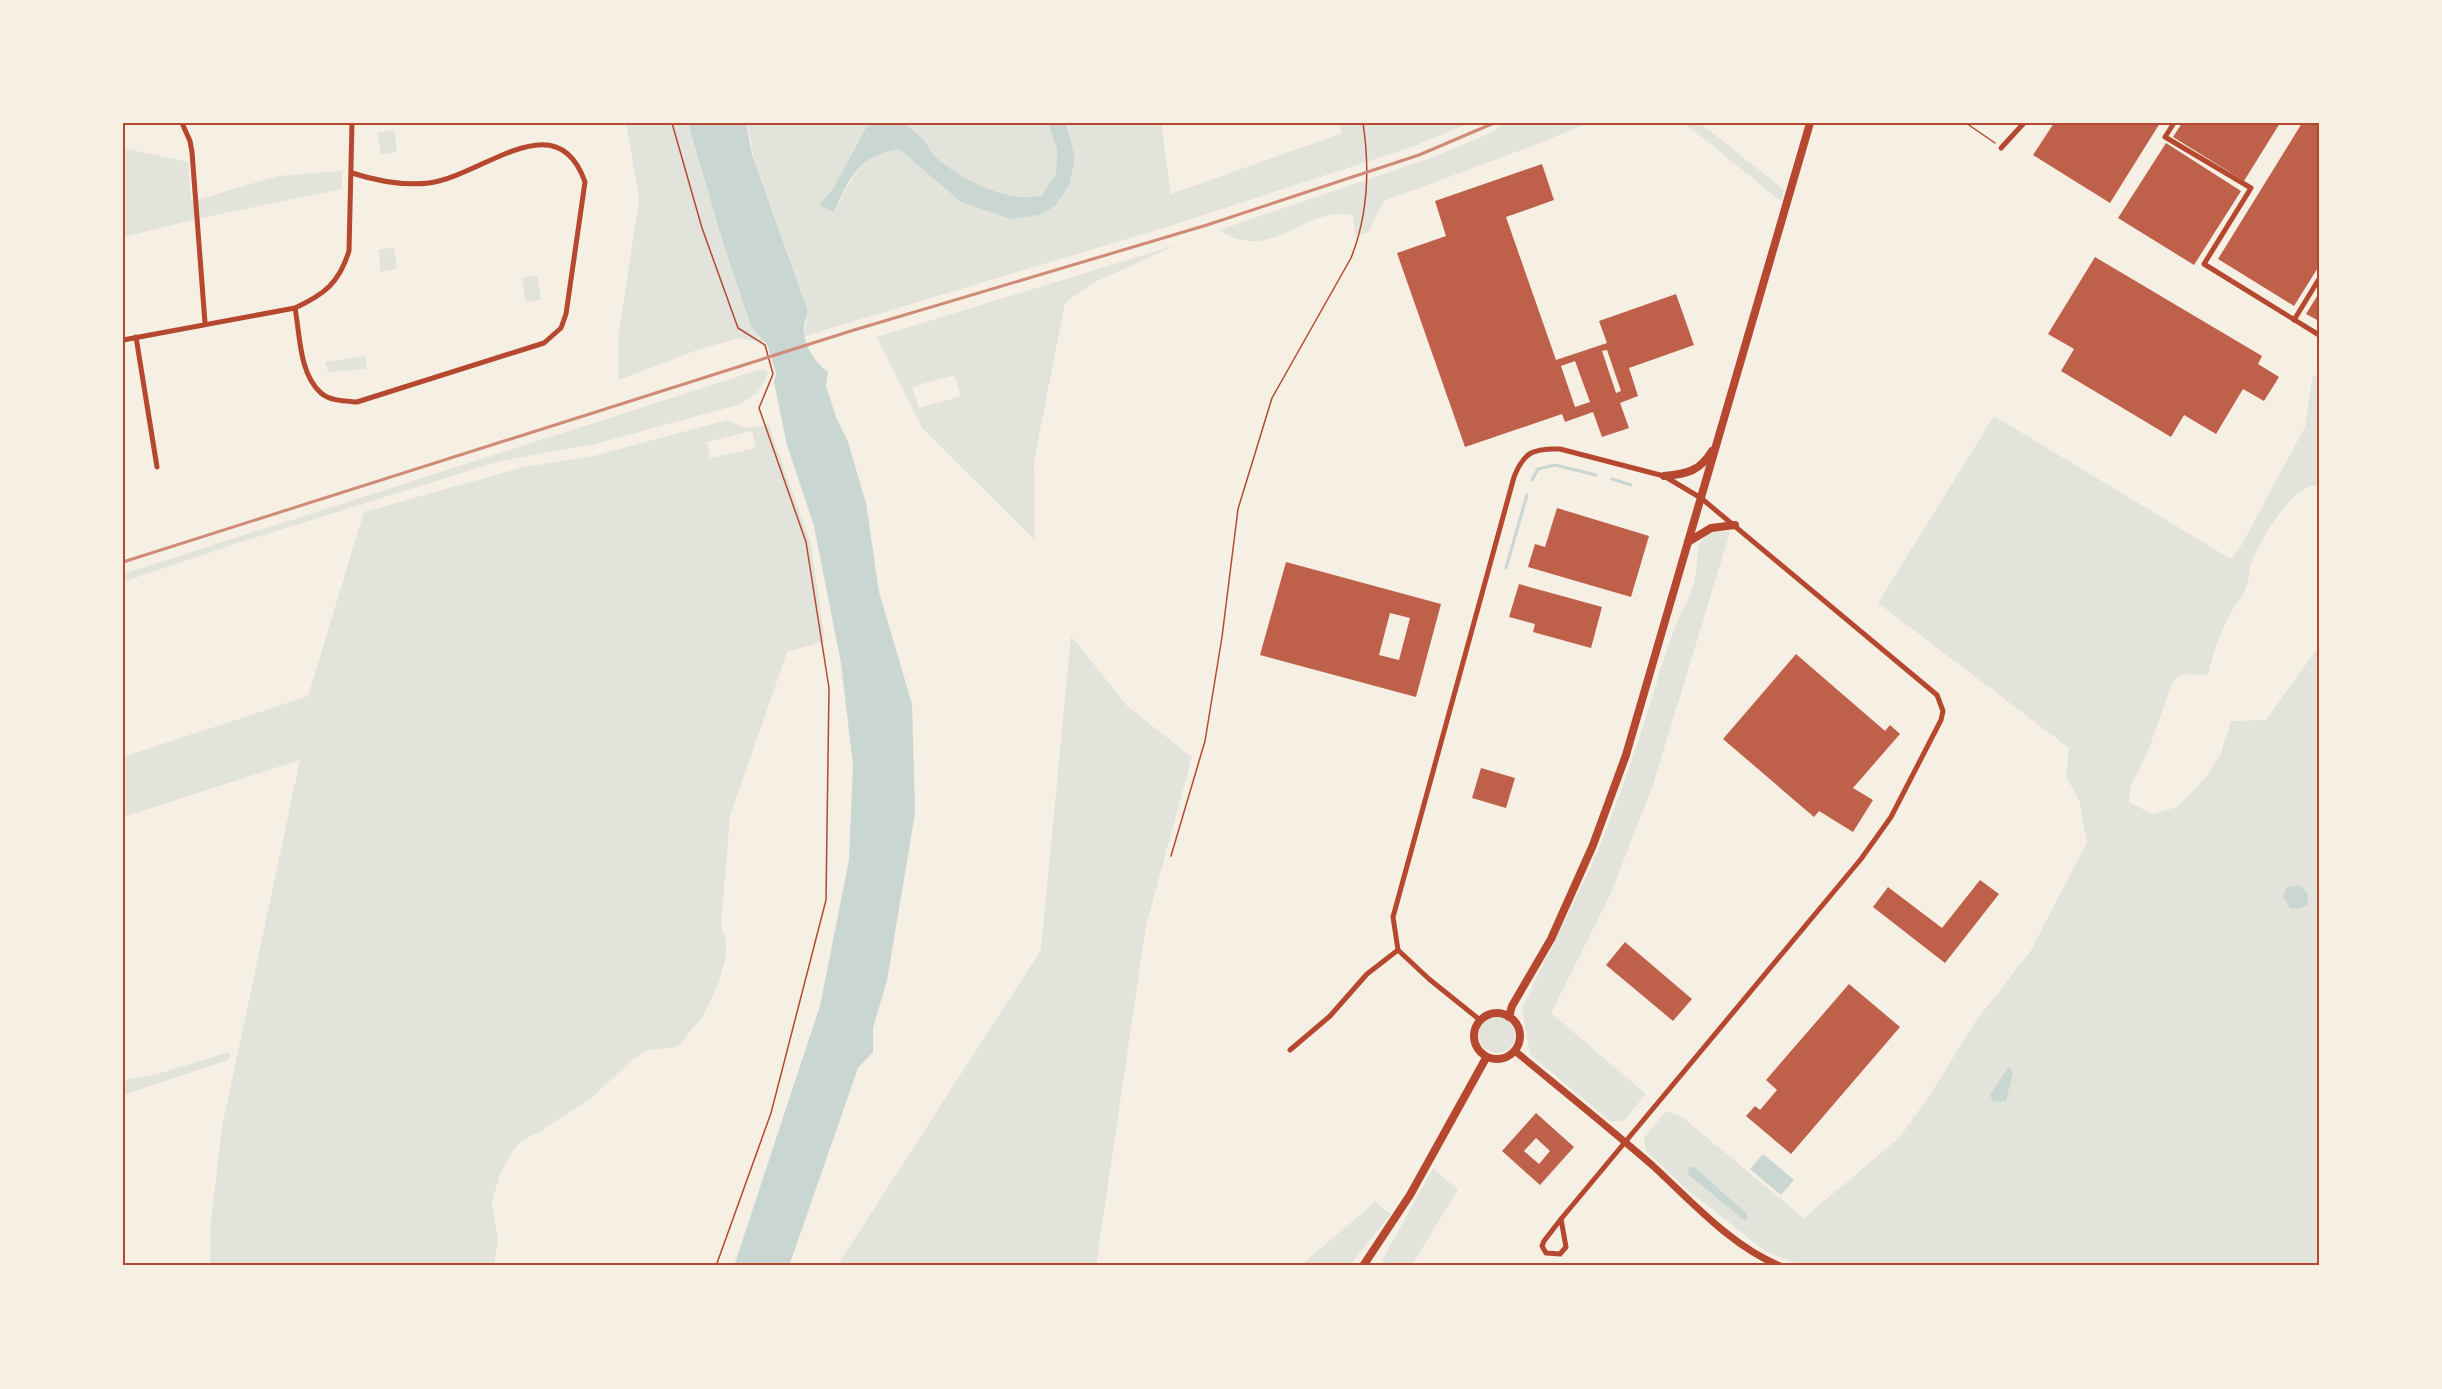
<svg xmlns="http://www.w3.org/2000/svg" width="2442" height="1389" font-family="'Nunito Sans',sans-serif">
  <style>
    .green { fill: #e2e4dc; fill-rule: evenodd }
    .water { fill: #c9d6d2 }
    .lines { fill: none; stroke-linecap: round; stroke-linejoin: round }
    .stream { stroke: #c9d6d2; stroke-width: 3 }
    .building { fill: #bf614a; fill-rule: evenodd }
    .path { stroke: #b5482f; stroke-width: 1.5 }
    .minor { stroke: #b5482f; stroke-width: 5 }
    .tertiary { stroke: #b5482f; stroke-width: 7 }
    .secondary { stroke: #b5482f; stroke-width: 8 }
    .rail { stroke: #cf8b77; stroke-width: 3 }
    .neatline { fill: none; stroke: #b5482f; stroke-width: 2 }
  </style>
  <rect width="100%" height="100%" fill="#f6efe4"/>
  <g class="green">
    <path d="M626,123H688L724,245L751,326L767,343L739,338L697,350L619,380L618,340L639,199Z"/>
    <path d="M747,123H875L865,128L834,187L819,204L834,212C853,179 856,156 899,149L926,172L1011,219L1040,215L1055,206L1075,158L1066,123H1161L1171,194L1342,133L1339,123H1470L1412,147L1173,225L805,336C804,326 808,319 807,309L754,158Z"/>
    <path d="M904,123H1048L1057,149L1056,176L1041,196C1005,202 962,181 936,157C930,151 927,144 922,138C917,133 910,128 904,123Z"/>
    <path d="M1506,123H1588L1535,145L1384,201L1368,232L1355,236L1353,215C1301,206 1273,265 1219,230L1428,159L1484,136Z"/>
    <path d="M1684,123H1700L1784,190L1781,201Z"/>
    <path d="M394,130L397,152L381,155L377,133Z"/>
    <path d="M123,148L188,162L191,199H200L278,176L342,171V189L201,218L123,237Z"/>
    <path d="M1176,245L1093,283L1065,303L1034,461L1035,540L923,429L877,337ZM954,375L961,396L919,408L912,387Z"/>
    <path d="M394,247L397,269L381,272L378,250Z"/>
    <path d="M537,275L541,300L526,302L522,278Z"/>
    <path d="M365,356L367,369L328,372L325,362Z"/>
    <path d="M762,369L768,372C763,390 754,397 737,405L595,444L500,461L238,543L123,582V574Z"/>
    <path d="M2313,374L2319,378V486C2292,482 2261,540 2252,561C2248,569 2250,579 2246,588C2243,596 2236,603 2232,611C2220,631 2213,652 2208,675L2183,674L2173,681L2148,751L2130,788L2129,802L2152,814L2177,807L2207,776L2221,753L2231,721L2266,720L2319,646V1266H1802L1765,1251L1683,1186L1646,1151L1644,1138L1666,1111L1682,1117L1804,1218L1899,1138L1930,1095L1975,1022L2030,952L2087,842L2079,800L2066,777L2069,748L1878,603L1994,416L2231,559L2241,546L2305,427Z"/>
    <path d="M727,420C744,428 750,431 768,423L811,544L825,641L787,652L730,816L721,925L726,941V956L718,985L704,1014L682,1042L676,1047L647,1050L632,1060L594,1096L539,1132L520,1142L511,1153L499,1176L492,1204L498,1239L494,1266H210L211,1221L222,1127L300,760L123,817V757L308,696L364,512L524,467L594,456ZM752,431L756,448L710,458L707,442Z"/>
    <path d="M1714,531L1730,532L1653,785L1611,893L1551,1013L1646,1094L1624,1120L1611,1122L1531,1055C1529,1050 1522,1012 1523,1007C1552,943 1587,883 1611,817C1626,779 1639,740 1651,701C1661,670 1669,637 1684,607C1690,597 1694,584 1696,573C1699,554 1693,542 1714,531Z"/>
    <path d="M1071,636L1128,707L1192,757L1146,926L1096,1266H837L1041,950Z"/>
    <circle cx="1497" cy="1035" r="18"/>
    <path d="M229,1052L231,1055L228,1060L123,1095V1080L157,1074Z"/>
    <path d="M1433,1168L1458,1190L1411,1266H1379Z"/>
    <path d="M1375,1202L1391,1214L1349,1266H1300Z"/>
  </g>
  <g class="water">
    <path d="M688,123H746L752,154L807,309C808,316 804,321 804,327C803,344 815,363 828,372L826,386L836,417L848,442L866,503L879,592L912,704L915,813L887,980L873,1028V1052L858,1068L789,1266H734L820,1006L849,860L853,765L841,663L814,526L787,445L774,382L776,373L767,344L751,326L724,246Z"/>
    <path d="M875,123H904C910,128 917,133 922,138C927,144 930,151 936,157C962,181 1006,202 1041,196L1056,175L1057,149L1048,123H1066L1075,158L1069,185L1055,206L1040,215L1011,219L961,202L899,149C859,155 849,178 834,212L819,205L834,187L866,127Z"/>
    <path d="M2299,885L2308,894L2307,905L2300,908H2290L2283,896L2287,887Z"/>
    <path d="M2008,1067L2013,1072L2006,1101L1993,1102L1990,1095Z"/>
    <path d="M1763,1154L1794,1180L1781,1195L1750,1169Z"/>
    <path d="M1690,1167H1694L1745,1212L1748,1217L1745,1221L1689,1175L1687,1171Z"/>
  </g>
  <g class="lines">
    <g class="stream">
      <path d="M1612,479L1631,485"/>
      <path d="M1532,480L1538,469L1555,465L1596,475"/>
      <path d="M1506,568L1527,495"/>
    </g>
  </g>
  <g class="building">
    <path d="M2054,123H2160L2110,203L2033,155Z"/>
    <path d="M2182,123H2280L2244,181L2173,137Z"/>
    <path d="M2302,123H2319V266L2294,306L2218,259Z"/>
    <path d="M2166,143L2241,191L2194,265L2118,218Z"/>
    <path d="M1542,164L1554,200L1506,217L1556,360L1607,343L1599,321L1676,294L1694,345L1629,368L1638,396L1620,403L1629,428L1602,437L1593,412L1565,422L1562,414L1465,447L1397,253L1446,236L1435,201ZM1607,350L1621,391L1616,393L1602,351ZM1575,361L1590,402L1575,407L1561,366Z"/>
    <path d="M2095,257L2262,356L2258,364L2279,377L2264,401L2243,389L2216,434L2184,415L2171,437L2061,371L2074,349L2048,334Z"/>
    <path d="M2319,293V321L2306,314Z"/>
    <path d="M1557,508L1649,536L1631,597L1528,567L1535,544L1545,547Z"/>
    <path d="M1286,562L1441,604L1416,697L1260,655ZM1390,613L1410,618L1399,660L1379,655Z"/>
    <path d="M1519,584L1602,607L1591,648L1533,632L1535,624L1509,617Z"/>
    <path d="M1796,654L1885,731L1890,725L1900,734L1853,788L1873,800L1853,832L1819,811L1814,817L1723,739Z"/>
    <path d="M1481,768L1515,778L1506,808L1472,798Z"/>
    <path d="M1980,880L1999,894L1945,963L1873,907L1888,887L1942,928Z"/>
    <path d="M1625,942L1692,999L1673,1021L1606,965Z"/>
    <path d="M1849,984L1900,1027L1791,1154L1746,1116L1755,1106L1760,1110L1777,1090L1766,1080Z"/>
    <path d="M1536,1113L1574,1147L1540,1185L1502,1151ZM1536,1138L1550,1151L1539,1164L1524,1151Z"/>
  </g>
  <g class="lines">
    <g class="path">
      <path d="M672,123L702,228L738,328L765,345L773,374L759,408L806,542L829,688L826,900L771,1113L716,1266"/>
      <path d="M1966,123L1995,143"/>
      <path d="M1171,856L1205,741L1222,637L1238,509L1272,398L1351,258C1368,215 1370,169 1363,123"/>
    </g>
    <g class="minor">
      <path d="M182,123L190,141L192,152L205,323"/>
      <path d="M2174,123L2165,137L2251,188L2204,264L2319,335"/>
      <path d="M2001,148L2024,123"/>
      <path d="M295,308C300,334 299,374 321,393C330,401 345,401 357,402L544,343L561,328L566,314L585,182C557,101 483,176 429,183C403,186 377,181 352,173"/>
      <path d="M2294,320L2319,279"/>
      <path d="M136,337L157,467"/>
      <path d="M123,340L295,308C325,294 339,283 349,251L352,123"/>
      <path d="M1480,1020L1429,979L1398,950L1393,917L1514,477C1524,452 1533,448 1560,449L1664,476L1701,498L1937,695L1943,711L1941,720L1891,817L1861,859L1561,1219L1544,1241L1542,1246L1546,1253L1560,1254L1566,1247L1561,1219"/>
      <path d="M1290,1050L1330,1016L1367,974L1398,950"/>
    </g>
    <path class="tertiary" d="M1515,1051C1561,1089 1607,1126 1652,1165C1691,1201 1731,1246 1780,1266"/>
    <g class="secondary">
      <path d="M1664,476C1687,474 1700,471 1712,451"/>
      <path d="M1688,542L1711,528L1735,525"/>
      <circle cx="1497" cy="1036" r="23"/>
      <path d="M1509,1017L1512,1006L1551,939L1593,845L1626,755L1810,123"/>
      <path d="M1363,1266L1410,1195L1486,1058"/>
    </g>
    <path class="rail" d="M123,562L854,330L1207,225L1419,155L1494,123"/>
  </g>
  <rect width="2442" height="1389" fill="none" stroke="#f6efe4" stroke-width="249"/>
  <rect x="124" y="124" width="2194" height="1140" class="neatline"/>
</svg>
